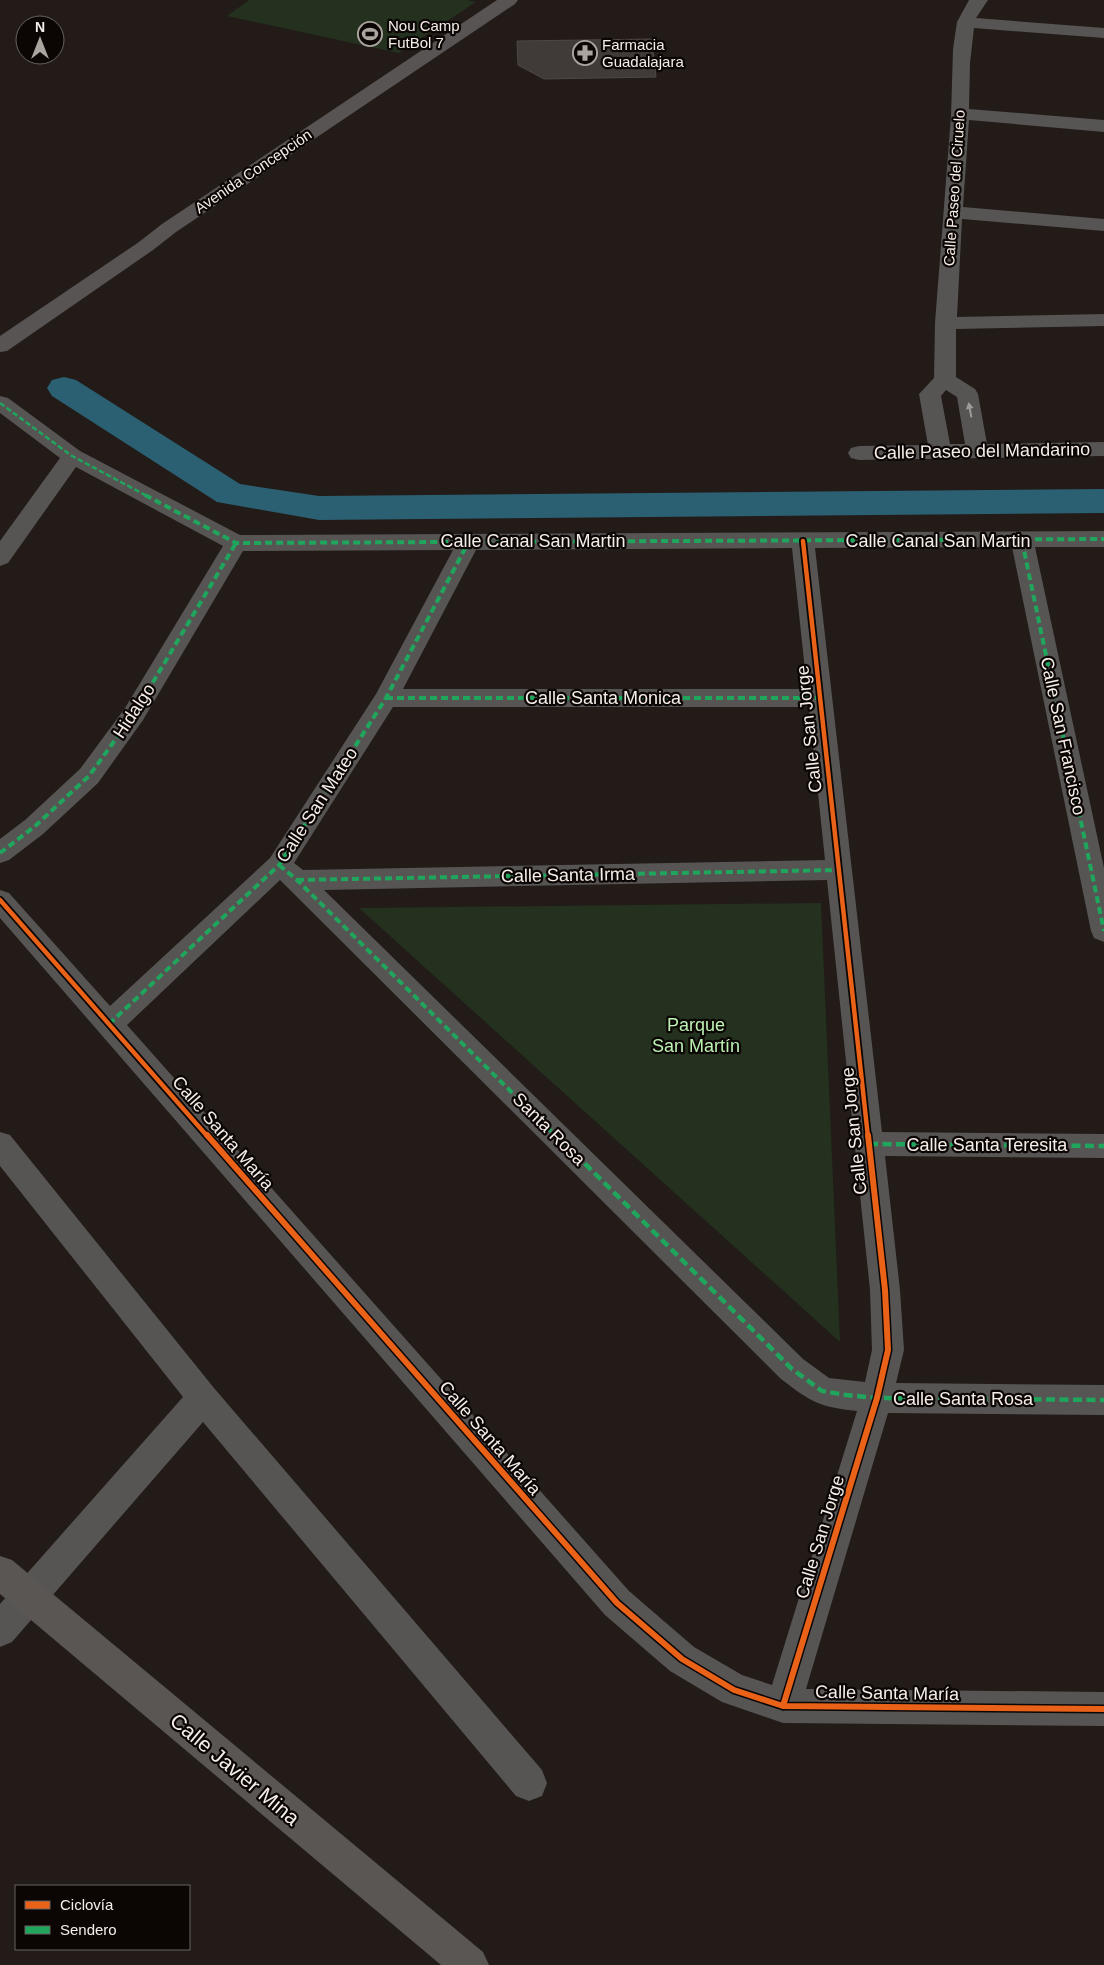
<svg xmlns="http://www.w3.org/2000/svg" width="1104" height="1965" font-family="Helvetica,sans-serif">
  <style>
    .green { fill: #23311e }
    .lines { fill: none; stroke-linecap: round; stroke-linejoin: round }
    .canal { fill: #2b5f72; fill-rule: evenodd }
    .building { fill: #403b38; stroke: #4f4744 }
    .minor { fill: #575454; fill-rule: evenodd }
    .secondary { fill: #5a5654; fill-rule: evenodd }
    .primary { fill: #595454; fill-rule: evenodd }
    .quiet-far2 { stroke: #20a55d; stroke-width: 2.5; stroke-dasharray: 5.5 2.5; stroke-linecap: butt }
    .quiet-far1 { stroke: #20a55d; stroke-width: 4; stroke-dasharray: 7 4; stroke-linecap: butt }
    .quiet { stroke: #20a55d; stroke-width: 4.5; stroke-dasharray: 9 4.5; stroke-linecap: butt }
    .cycleway-far1-casing { stroke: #0b0604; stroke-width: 8 }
    .cycleway-casing { stroke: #0b0604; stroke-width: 9 }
    .cycleway-far1 { stroke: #ea6118; stroke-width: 4.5 }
    .cycleway { stroke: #ea6118; stroke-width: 6 }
    .oneway { fill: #9f9997 }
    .labels { text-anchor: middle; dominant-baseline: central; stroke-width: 4.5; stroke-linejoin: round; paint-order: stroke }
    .far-poi-label { font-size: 15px; fill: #f6ede8; stroke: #0b0604; text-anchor: start }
    .far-street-label { font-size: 15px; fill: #f6ede8; stroke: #0b0604 }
    .street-label { font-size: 18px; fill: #f6ede8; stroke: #0b0604 }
    .park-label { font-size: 18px; fill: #bcf1b3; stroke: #0b0604 }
    .near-street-label { font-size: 21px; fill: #f6ede8; stroke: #0b0604 }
  </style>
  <rect width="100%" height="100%" fill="#221b18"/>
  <g class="green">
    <path d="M249,0H467L476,2L399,53L227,16Z"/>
    <path d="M821,903L840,1342L359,908Z"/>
  </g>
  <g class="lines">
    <path class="canal" d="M64,377L76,380L240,484L319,496L1104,489V513L319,520L217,502L52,396L47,388L52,380Z"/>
  </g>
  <path class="building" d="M652,39L656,77L544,79L518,65L517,41Z"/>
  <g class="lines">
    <g class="minor">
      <path d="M969,0H988L976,18L1104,28V38L974,28L970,63L969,109L1104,120V132L969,120L963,207L1104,219V231L962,219L957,317L1104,314V326L956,329V377L975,389L978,394L987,444L1104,442V456L859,460L851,458L848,453L851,448L859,446L928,445L919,394L934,378L935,323L951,116L953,49L957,22ZM946,390L957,397L965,444H950L941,396Z"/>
      <path d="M0,396L8,398L80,451L240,535L1104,531V547H1035L1104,868V942L1094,938L1091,931L1012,547L815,548L882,1132L1104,1134V1158L885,1156L900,1290L904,1350L896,1383L1104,1385V1415L888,1413L806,1689L1104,1692V1726L783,1723L722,1702L670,1671L605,1615L0,918V890L9,893L110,1006L270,858L376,694L453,550L243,551L143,720L98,783L43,834L9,860L0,863V839L25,820L80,769L125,708L223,546L76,467L8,563L0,566V541L60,458L0,413ZM792,548L807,689H403L476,550ZM393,707H809L825,860L303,870L294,863ZM280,880L781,1379C811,1402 819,1407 857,1411L772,1685L742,1675L694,1647L629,1591L127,1025ZM827,880L870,1290L872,1350L865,1382L829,1378L803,1359L324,890Z"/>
      <path d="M0,1132L10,1135L214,1388L542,1770L547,1783L542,1796L529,1801L516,1796L203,1422L12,1642L0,1647V1604L183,1397L0,1166Z"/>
    </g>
    <path class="secondary" d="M0,1556L12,1560L483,1952L489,1965H441L0,1594Z"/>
    <path class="primary" d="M497,0H518L515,4L176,232L153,250L7,351L0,352V336L139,242L162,224Z"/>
    <path class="quiet-far2" d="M0,403L72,456L147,496"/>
    <g class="quiet-far1">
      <path d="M145,495L236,543L1104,539"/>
      <path d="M1022,541L1104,931"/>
      <path d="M386,698H820"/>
      <path d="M0,853L34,827L89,776L134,714L236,543"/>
      <path d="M279,865L297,880L557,1137"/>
      <path d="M297,880L839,870"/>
      <path d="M109,1024L279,865L386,698L469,541"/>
    </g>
    <g class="quiet">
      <path d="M556,1135L792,1369L822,1391L846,1395L877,1398L1104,1400"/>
      <path d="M869,1144L1104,1146"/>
    </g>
    <defs>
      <g id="cycleway-far1">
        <path d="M803,541L868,1137"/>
        <path d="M0,900L208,1137"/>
      </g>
      <g id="cycleway">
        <path d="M207,1135L617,1603L682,1659L734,1690L783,1706L1104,1709"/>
        <path d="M783,1706L877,1398L888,1350L885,1290L868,1135"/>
      </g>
    </defs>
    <use href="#cycleway-far1" class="cycleway-far1-casing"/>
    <use href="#cycleway" class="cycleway-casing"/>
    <use href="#cycleway-far1" class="cycleway-far1"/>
    <use href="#cycleway" class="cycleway"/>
  </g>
  <defs><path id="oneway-solid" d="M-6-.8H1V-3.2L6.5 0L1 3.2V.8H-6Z" transform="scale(1.25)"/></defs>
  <use class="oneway" href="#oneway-solid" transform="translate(970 410) rotate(-101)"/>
  <defs>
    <symbol id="stadium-ring" viewBox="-11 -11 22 22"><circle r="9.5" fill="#0b0604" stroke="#aca49f" stroke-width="1.5"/><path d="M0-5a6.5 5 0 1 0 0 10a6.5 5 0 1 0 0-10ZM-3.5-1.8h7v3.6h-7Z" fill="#aca49f"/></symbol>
    <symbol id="pharmacy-ring" viewBox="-11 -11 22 22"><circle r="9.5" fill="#0b0604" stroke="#aca49f" stroke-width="1.5"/><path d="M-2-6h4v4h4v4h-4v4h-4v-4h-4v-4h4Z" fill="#aca49f"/></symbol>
  </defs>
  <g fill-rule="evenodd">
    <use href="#stadium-ring" x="356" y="20" width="28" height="28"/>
    <use href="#pharmacy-ring" x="571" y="39" width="28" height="28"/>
  </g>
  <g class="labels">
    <g class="far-poi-label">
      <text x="388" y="25">Nou Camp<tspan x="388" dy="17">FutBol 7</tspan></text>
      <text x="602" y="44">Farmacia<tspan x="602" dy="17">Guadalajara</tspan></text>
    </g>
    <g class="far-street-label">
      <text transform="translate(253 171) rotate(-34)">Avenida Concepción</text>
      <text transform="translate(954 188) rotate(-86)">Calle Paseo del Ciruelo</text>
    </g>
    <g class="street-label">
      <text transform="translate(982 451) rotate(-1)">Calle Paseo del Mandarino</text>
      <text x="533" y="541">Calle Canal San Martin</text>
      <text x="938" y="541">Calle Canal San Martin</text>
      <text x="603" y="698">Calle Santa Monica</text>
      <text transform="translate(134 711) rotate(-57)">Hidalgo</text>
      <text transform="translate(809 729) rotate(-96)">Calle San Jorge</text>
      <text transform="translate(1063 736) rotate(78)">Calle San Francisco</text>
      <text transform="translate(317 805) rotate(-57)">Calle San Mateo</text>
      <text transform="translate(568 875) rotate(-1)">Calle Santa Irma</text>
      <text transform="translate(549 1129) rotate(45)">Santa Rosa</text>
      <text transform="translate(854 1131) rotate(-96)">Calle San Jorge</text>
      <text transform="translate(223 1133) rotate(49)">Calle Santa María</text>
      <text x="987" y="1145">Calle Santa Teresita</text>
      <text x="963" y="1399">Calle Santa Rosa</text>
      <text transform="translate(490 1438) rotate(49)">Calle Santa María</text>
      <text transform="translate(820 1537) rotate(-73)">Calle San Jorge</text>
      <text transform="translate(887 1693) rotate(1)">Calle Santa María</text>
    </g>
    <g class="park-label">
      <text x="696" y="1025">Parque<tspan x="696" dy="21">San Martín</tspan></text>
    </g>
    <g class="near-street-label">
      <text transform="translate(235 1769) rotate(40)">Calle Javier Mina</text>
    </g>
  </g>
  <rect x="15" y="1885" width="175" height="65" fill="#0b0604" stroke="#69625f"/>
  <rect x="25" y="1901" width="25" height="8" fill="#ea6118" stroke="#69625f"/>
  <text x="60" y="1910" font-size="15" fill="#f6ede8">Ciclovía</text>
  <rect x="25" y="1926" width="25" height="8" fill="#20a55d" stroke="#69625f"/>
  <text x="60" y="1935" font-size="15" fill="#f6ede8">Sendero</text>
  <g transform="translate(40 40)"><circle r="24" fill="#0b0604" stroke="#69625f"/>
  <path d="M0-4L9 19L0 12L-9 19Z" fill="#aca49f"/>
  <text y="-8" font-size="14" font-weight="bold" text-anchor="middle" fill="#f6ede8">N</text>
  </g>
</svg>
